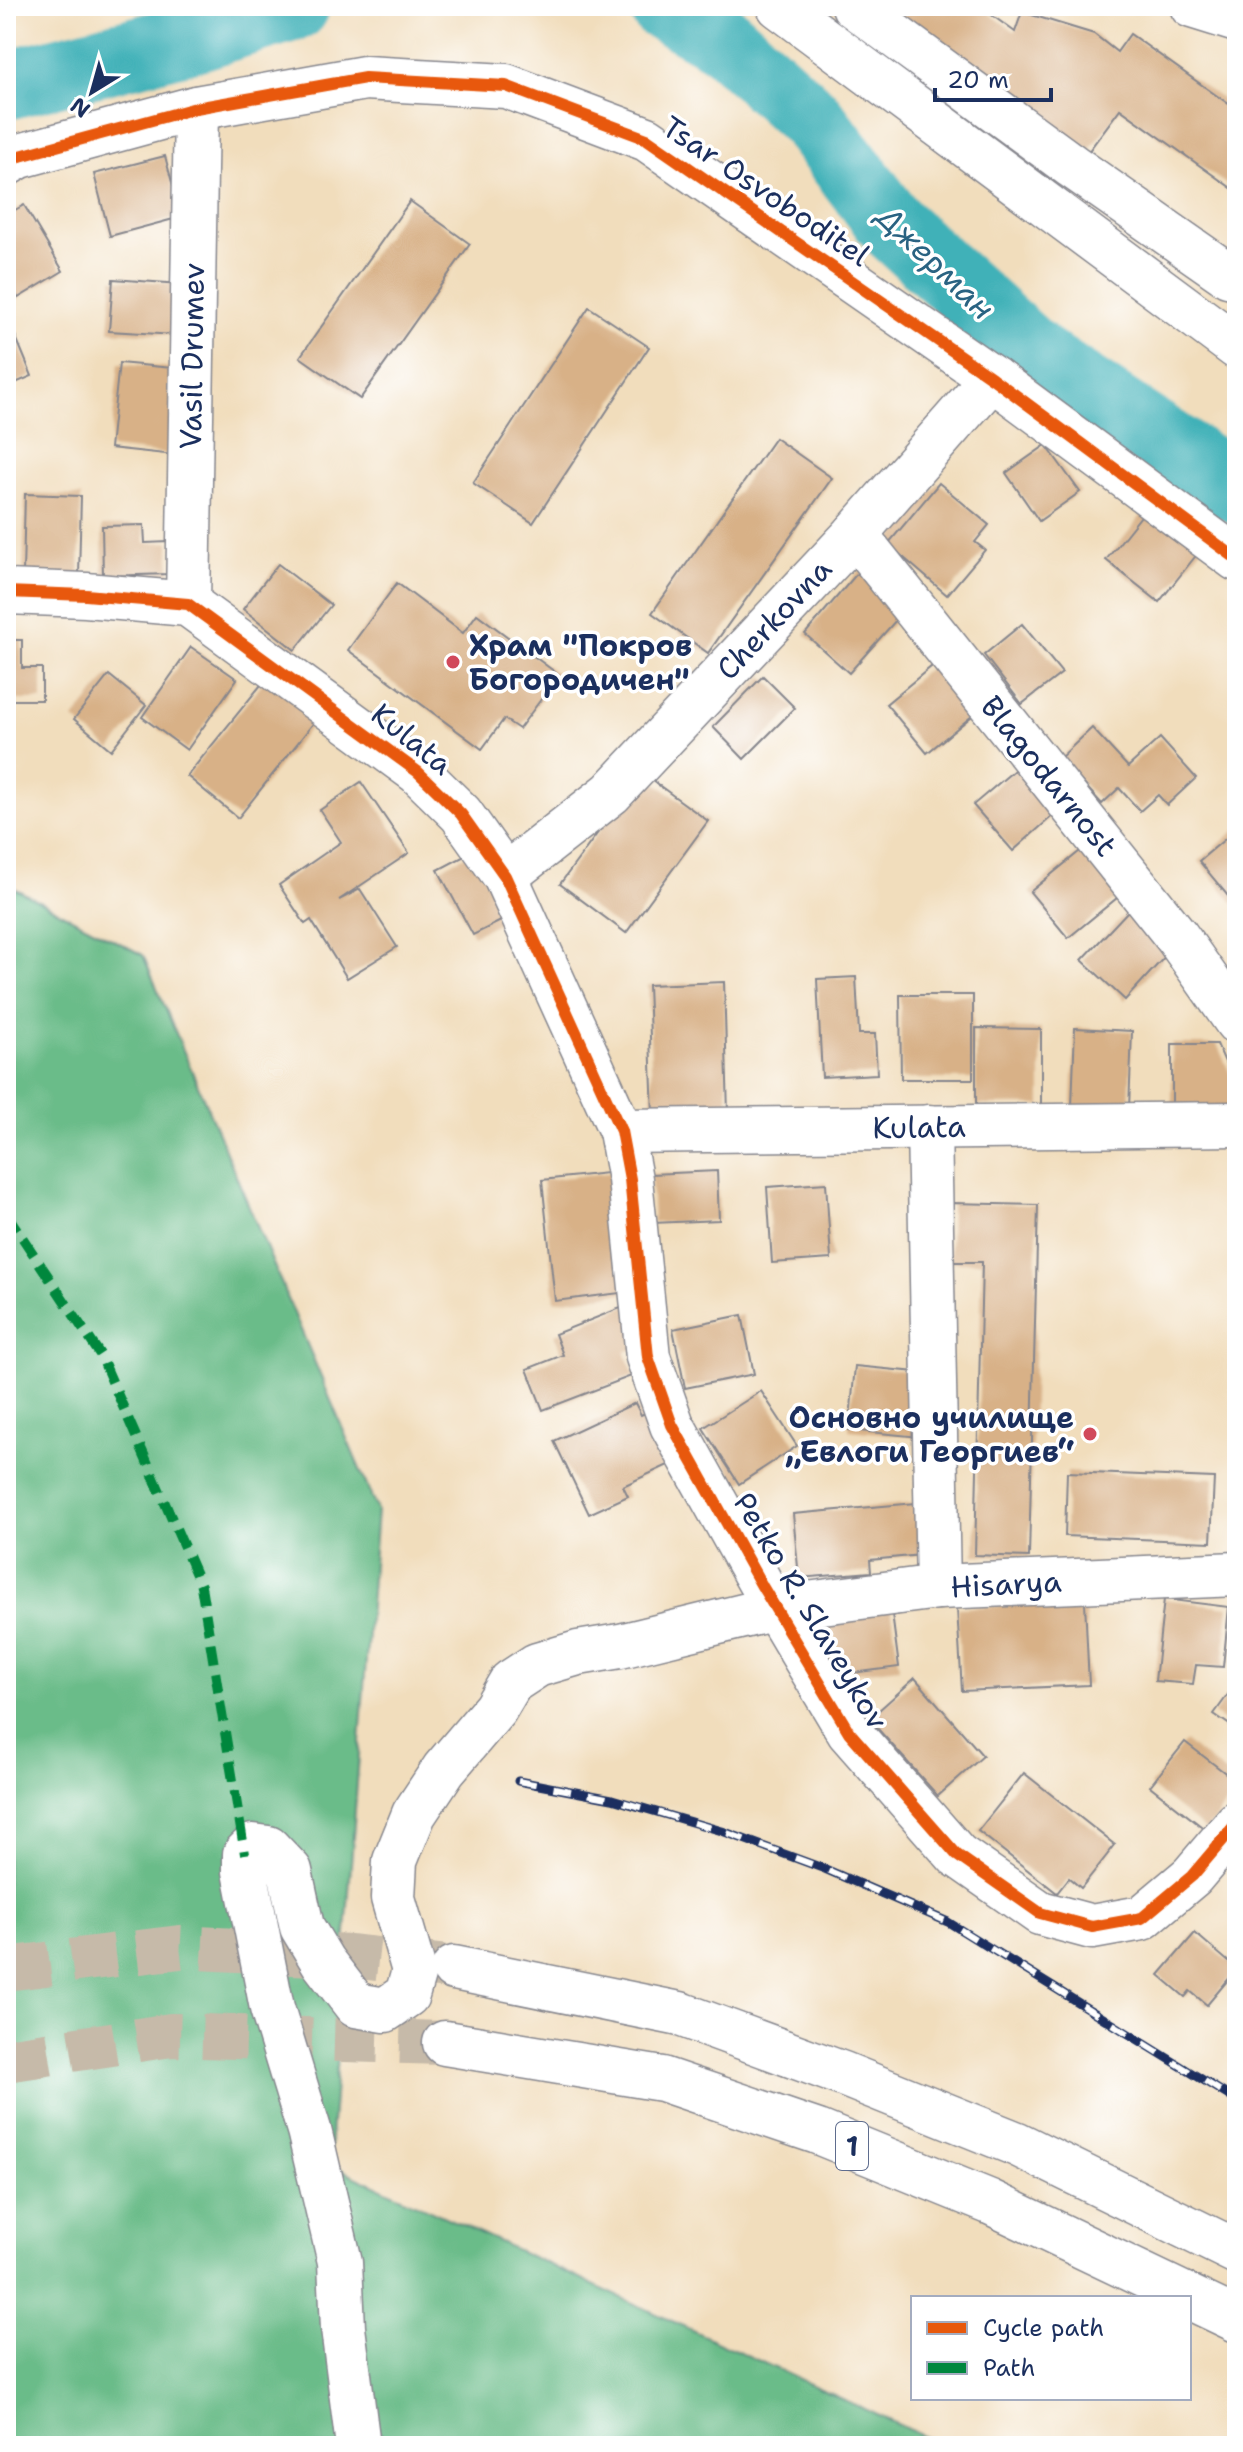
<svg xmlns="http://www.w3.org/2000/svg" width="1243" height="2452" font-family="'Shantell Sans',sans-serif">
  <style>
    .forest { fill: #6abc89; stroke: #427674; stroke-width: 2 }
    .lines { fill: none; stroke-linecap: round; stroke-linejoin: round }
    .river { stroke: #40b1b8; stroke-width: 70 }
    .building { fill: #d8b187 }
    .major-tunnel { stroke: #c6baa9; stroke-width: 44; stroke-dasharray: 44 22; stroke-linecap: butt }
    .minor-casing { stroke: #86868d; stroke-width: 47 }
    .major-casing { stroke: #86868d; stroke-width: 47 }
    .minor { stroke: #fff; stroke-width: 44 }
    .major { stroke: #fff; stroke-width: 44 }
    .rail-casing { stroke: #1b2f5e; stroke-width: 9 }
    .rail { stroke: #fff; stroke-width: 6; stroke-dasharray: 18; stroke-linecap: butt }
    .quiet { stroke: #00873e; stroke-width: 10; stroke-dasharray: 20 10; stroke-linecap: butt }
    .cycleway-casing { stroke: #fff; stroke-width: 17 }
    .cycleway { stroke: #e8590c; stroke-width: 12 }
    .poi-dot { fill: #d1495b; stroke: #fff; stroke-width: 3 }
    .labels { text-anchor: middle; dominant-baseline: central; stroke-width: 7; stroke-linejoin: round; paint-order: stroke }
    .shield { fill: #fff; stroke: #5f6d8e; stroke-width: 2 }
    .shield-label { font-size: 28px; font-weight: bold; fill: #1b2f5e }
    .street-label { font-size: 30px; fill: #1b2f5e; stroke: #fff }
    .poi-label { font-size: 30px; font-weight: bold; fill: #1b2f5e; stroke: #fff; text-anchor: start }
    .water-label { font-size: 32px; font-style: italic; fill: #2a6382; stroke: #fff }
  </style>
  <rect width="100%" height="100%" fill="#fff"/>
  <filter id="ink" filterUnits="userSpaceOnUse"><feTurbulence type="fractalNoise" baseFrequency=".0125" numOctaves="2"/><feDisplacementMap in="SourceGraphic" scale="16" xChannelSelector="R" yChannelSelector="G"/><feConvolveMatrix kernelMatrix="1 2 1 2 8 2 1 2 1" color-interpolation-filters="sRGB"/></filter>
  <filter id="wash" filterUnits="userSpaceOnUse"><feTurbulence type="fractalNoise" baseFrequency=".006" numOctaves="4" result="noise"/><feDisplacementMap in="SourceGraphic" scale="32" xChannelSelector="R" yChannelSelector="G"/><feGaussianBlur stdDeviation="1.8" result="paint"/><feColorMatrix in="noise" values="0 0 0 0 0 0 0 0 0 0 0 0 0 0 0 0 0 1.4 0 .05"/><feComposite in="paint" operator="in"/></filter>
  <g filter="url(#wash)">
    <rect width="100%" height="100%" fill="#f1ddbc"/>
    <path class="forest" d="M6,884L143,955L377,1510L329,2164L945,2446H6Z"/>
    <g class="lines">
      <g class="river">
        <path d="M663,6L723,39L810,118L892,226L1036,357L1237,489"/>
        <path d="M6,85L201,35L295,6"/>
      </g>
    </g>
    <g id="blocks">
      <g class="building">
        <path d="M911,6H979L1015,32L1022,12L1094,34L1117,52L1130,34L1237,110V192L1120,109L1082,160L899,24Z"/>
        <path d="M165,156L181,217L110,236L94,174Z"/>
        <path d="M410,201L470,244L360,399L300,357Z"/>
        <path d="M24,205L63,271L18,298L6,277V215Z"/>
        <path d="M113,279L180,284L176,335L109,331Z"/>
        <path d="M589,307L649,347L533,523L473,483Z"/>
        <path d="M6,313L32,376L6,387Z"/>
        <path d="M119,363L183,369L174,455L110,448Z"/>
        <path d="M775,438L832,478L708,653L652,613Z"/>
        <path d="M1046,445L1080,492L1039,521L1006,473Z"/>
        <path d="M939,483L989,525L975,542L985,550L947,595L888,544Z"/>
        <path d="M25,494L81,496L79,576L23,574Z"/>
        <path d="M1149,506L1202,548L1159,602L1106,560Z"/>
        <path d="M144,525L145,543L169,542L170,574L103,576L102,526Z"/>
        <path d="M278,564L331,605L295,650L243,609Z"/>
        <path d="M860,570L905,610L849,673L805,634Z"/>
        <path d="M397,583L463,633L477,614L559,675L519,729L504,719L482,749L348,650Z"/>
        <path d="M1022,624L1062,673L1022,704L984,655Z"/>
        <path d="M6,640H22V668H42V700H6Z"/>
        <path d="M191,647L237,679L187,750L142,717Z"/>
        <path d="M937,662L978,711L927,753L886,704Z"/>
        <path d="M109,675L146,705L111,750L74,719Z"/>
        <path d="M269,675L319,716L238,818L187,776Z"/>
        <path d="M763,676L795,708L744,759L713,727Z"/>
        <path d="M1092,728L1128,767L1160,738L1196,778L1167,805L1158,795L1140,811L1119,788L1102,804L1060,758Z"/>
        <path d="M1018,767L1057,812L1013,851L973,805Z"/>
        <path d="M642,773L708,821L626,933L560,884Z"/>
        <path d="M361,782L409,853L339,900L360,889L397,947L347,978L311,920L305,924L279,885L341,842L320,810Z"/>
        <path d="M1237,829V907L1199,861Z"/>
        <path d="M1085,847L1123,893L1068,938L1030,892Z"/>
        <path d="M472,852L507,918L473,935L438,870Z"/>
        <path d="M1128,911L1170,951L1125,1000L1082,960Z"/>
        <path d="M856,977L859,1034H875L877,1074L822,1077L817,979Z"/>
        <path d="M724,982L728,1113L653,1115L648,985Z"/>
        <path d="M900,995H973V1079H901Z"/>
        <path d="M976,1028L1041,1029V1105H976Z"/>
        <path d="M1075,1028L1132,1031L1129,1109L1072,1106Z"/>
        <path d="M1172,1044H1217L1237,1089V1110L1172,1109Z"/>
        <path d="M717,1171L719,1220L653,1223L651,1174Z"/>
        <path d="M616,1172L629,1292L555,1301L542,1180Z"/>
        <path d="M826,1183L831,1259L772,1263L767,1187Z"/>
        <path d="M951,1203L1038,1205L1029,1557L975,1555L982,1262H950Z"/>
        <path d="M628,1305L643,1345L625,1352L634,1375L543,1410L527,1369L563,1355L555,1334Z"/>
        <path d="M742,1315L754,1374L685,1388L673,1329Z"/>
        <path d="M855,1366L926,1373L920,1437L849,1430Z"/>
        <path d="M761,1391L797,1446L739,1484L703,1428Z"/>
        <path d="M635,1403L641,1415L656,1408L681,1459L623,1486L628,1496L589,1514L554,1441Z"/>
        <path d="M1067,1472L1214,1478L1211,1542L1065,1536Z"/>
        <path d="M916,1503L921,1555L870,1560L871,1572L799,1578L793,1514Z"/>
        <path d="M1164,1599L1229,1607L1223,1667L1196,1665L1193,1684L1155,1681Z"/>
        <path d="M1085,1602L1089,1685L962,1691L957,1608Z"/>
        <path d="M891,1606L899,1667L830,1676L822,1615Z"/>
        <path d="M915,1678L983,1756L938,1796L869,1719Z"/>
        <path d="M1237,1682V1730L1214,1714Z"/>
        <path d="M1185,1742L1237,1782V1790L1206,1830L1150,1786Z"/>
        <path d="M1024,1773L1115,1845L1081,1888L1069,1878L1057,1893L978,1831Z"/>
        <path d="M1195,1933L1237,1969L1207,2005L1190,1991L1185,1997L1159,1975Z"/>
      </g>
    </g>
  </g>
  <g filter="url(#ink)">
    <use href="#blocks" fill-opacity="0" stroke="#86868d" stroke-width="2"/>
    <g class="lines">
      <g class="major-tunnel">
        <path d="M6,1969L180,1947L351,1956L448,1967"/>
        <path d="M6,2060L171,2035L445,2043"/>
      </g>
      <defs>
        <g id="minor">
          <path d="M779,6L1237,347"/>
          <path d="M854,6L1072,166L1228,275L1237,277"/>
          <path d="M1192,6L1237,20"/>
          <path d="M6,164L20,156L196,108L365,78L506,86L647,139L992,378L1237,559"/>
          <path d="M855,534L1177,937L1237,1022"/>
          <path d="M6,592L86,595L188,604L418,772L461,814L505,876L621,1131L630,1179L648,1357L672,1425L762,1586L849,1732L957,1855L1040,1913L1092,1927L1142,1918L1192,1876L1237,1823"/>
          <path d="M188,604L196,108"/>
          <path d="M505,876L611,793L855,534L992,378"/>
          <path d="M929,1127L938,1587"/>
          <path d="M621,1131L1237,1124"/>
          <path d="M358,2446L343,2328L340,2262L309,2130L272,2008L245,1871V1854L253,1846L268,1848L290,1871L302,1927L323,1962L356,2005L385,2010L407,1995L414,1971L393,1898L395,1861L414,1814L444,1769L495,1709L511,1682L537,1665L578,1653L620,1646L776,1608L938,1587L1237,1574"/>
        </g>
        <g id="major">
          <path d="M454,1968L680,2014L843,2074L1017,2144L1237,2252"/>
          <path d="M445,2043L662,2079L818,2132L990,2202L1237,2320"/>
        </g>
      </defs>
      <use href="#minor" class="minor-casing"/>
      <use href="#major" class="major-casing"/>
      <use href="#minor" class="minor"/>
      <use href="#major" class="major"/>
      <defs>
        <path id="rail" d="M518,1781L612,1799L722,1831L825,1869L948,1922L1237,2101"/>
      </defs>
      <use href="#rail" class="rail-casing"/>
      <use href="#rail" class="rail"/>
      <path class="quiet" d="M6,1213L101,1356L201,1586L245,1854"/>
      <defs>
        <g id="cycleway">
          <path d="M6,164L20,156L196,108L365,78L506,86L647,139L992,378L1237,559"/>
          <path d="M6,592L86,595L188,604L418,772L461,814L505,876L621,1131L630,1179L648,1357L672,1425L762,1586L849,1732L957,1855L1040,1913L1092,1927L1142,1918L1192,1876L1237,1823"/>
        </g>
      </defs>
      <use href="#cycleway" class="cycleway-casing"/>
      <use href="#cycleway" class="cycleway"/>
    </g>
  </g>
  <g class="poi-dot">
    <circle cx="453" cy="662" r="8"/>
    <circle cx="1090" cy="1434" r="8"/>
  </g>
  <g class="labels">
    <rect class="shield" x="836" y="2122" width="32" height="48" rx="6"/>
    <g class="shield-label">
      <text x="852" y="2146">1</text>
    </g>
    <g class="street-label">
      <text transform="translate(766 191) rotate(34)">Tsar Osvoboditel</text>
      <text transform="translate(192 356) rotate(-89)">Vasil Drumev</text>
      <text transform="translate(774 619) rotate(-47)">Cherkovna</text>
      <text transform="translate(412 739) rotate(39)">Kulata</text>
      <text transform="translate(1049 776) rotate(51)">Blagodarnost</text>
      <text transform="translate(919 1127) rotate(-1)">Kulata</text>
      <text transform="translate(1006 1584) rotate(-3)">Hisarya</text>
      <text transform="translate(811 1611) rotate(59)">Petko R. Slaveykov</text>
    </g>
    <g class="poi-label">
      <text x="469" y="645">Храм "Покров<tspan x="469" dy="34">Богородичен"</tspan></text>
      <text x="1074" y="1417" text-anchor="end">Основно училище<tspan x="1074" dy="34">„Евлоги Георгиев“</tspan></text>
    </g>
    <g class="water-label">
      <text transform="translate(936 262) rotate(44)">Джерман</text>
    </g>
  </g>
  <rect width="1243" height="2452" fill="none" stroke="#fff" stroke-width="32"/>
  <rect x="911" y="2296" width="280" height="104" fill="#ffffff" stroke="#a4acbf" stroke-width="2"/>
  <rect x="927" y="2322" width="40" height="12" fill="#e8590c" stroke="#a4acbf" stroke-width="2"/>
  <text x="983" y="2336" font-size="24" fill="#1b2f5e">Cycle path</text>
  <rect x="927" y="2362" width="40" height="12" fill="#00873e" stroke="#a4acbf" stroke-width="2"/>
  <text x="983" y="2376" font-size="24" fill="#1b2f5e">Path</text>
  <g transform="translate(92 92) rotate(217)" stroke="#ffffff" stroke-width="6" paint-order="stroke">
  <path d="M0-6L14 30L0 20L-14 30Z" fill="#1b2f5e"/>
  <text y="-12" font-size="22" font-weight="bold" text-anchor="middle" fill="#1b2f5e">N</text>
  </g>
  <path d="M935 88v12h116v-12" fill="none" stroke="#1b2f5e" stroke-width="4"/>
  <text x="947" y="88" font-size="24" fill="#1b2f5e" stroke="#ffffff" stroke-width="6" paint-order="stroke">20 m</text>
</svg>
